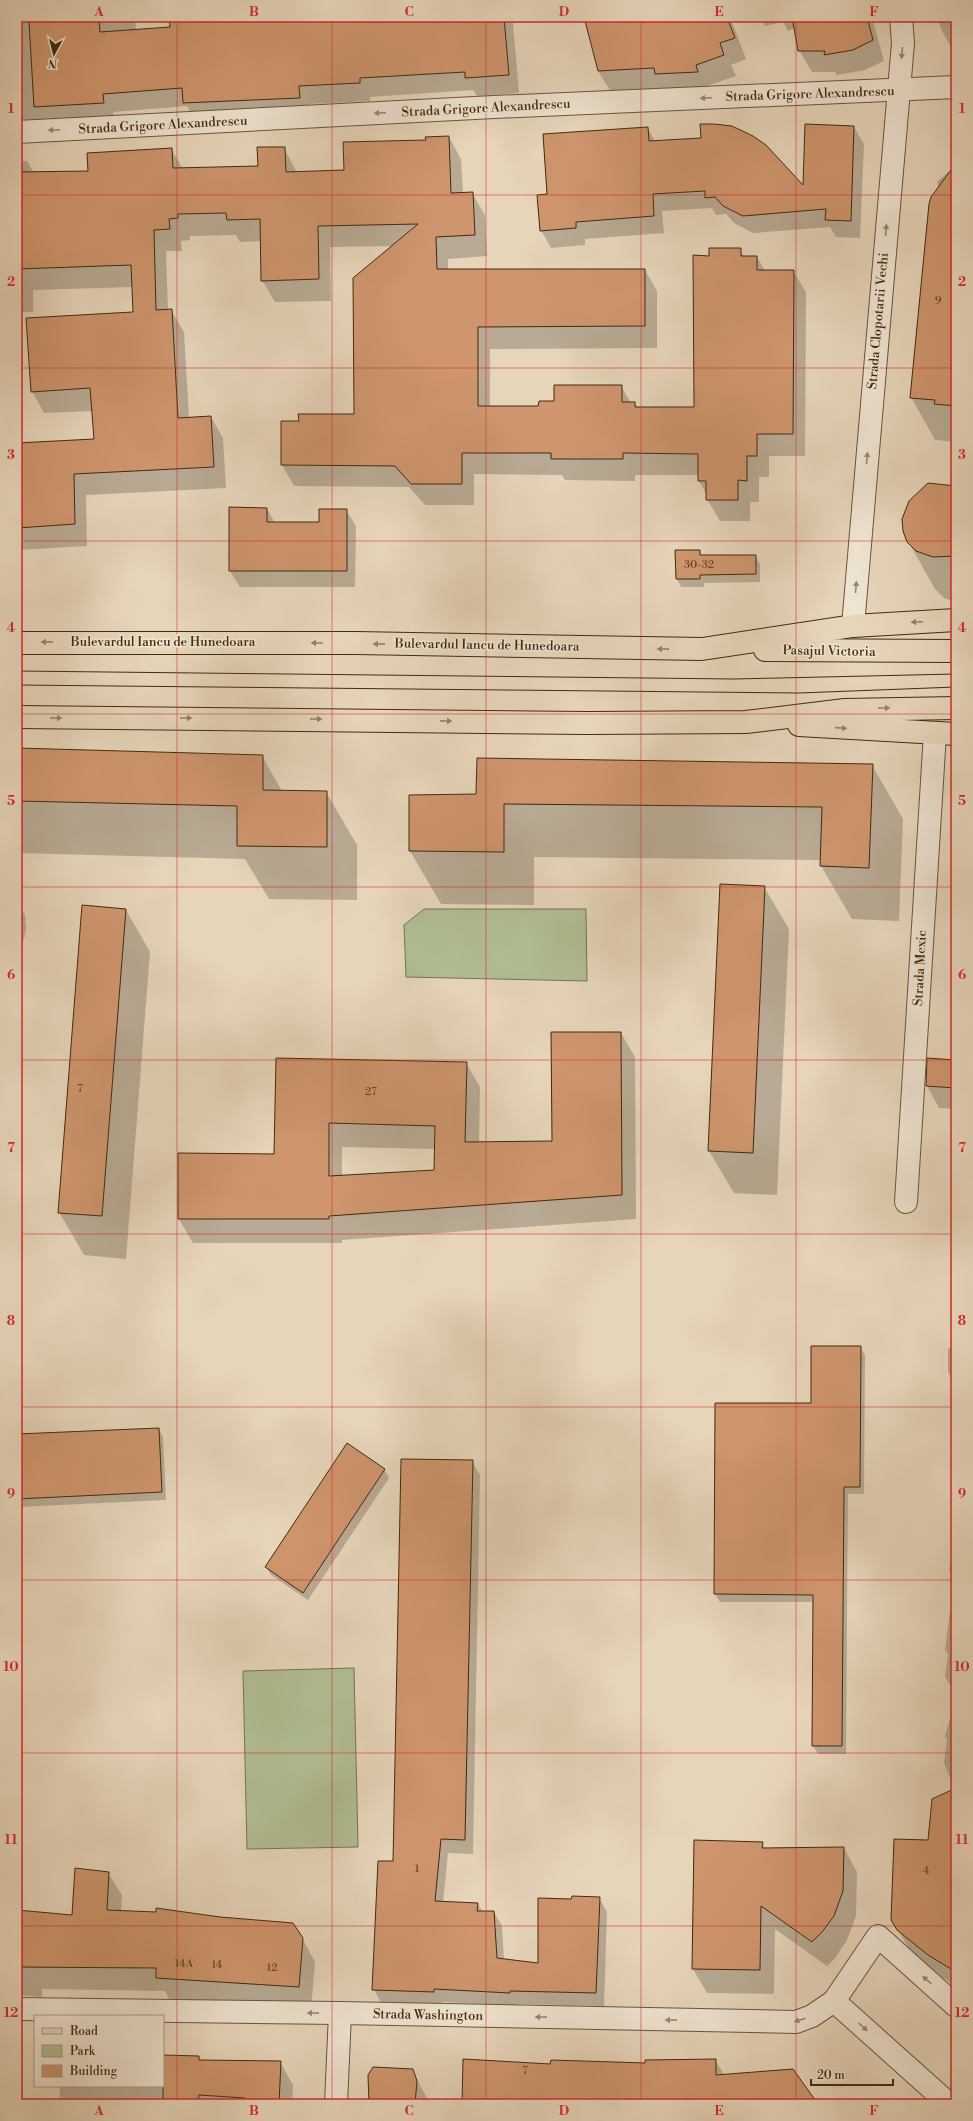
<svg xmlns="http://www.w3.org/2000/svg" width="973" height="2121" font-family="'Libre Bodoni',serif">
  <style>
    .green { fill: #b1be93; stroke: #787450 }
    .shadow { fill: #0003; fill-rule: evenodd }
    .building { fill: #ce956e; stroke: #402b0d; fill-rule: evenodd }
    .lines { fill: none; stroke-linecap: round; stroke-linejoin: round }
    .street-casing { stroke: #6a5638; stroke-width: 24 }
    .primary-casing { stroke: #402b0d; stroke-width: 24 }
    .street { stroke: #efe4d2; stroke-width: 22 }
    .primary { stroke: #e7d5ba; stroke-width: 22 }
    .tram { stroke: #402b0d; stroke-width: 1 }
    .oneway { fill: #988870 }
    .oneway2 { fill: #948064 }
    .grid { fill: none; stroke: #d62828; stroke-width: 1; stroke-opacity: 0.55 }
    .labels { text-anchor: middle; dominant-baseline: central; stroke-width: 3; stroke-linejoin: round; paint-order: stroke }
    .number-label { font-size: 11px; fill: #644625 }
    .street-label { font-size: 13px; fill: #402b0d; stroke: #efe4d2 }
    .neatline { fill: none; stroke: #d62828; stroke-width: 1.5 }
    .grid-label { font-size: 13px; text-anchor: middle; font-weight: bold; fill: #d62828 }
  </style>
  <rect width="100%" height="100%" fill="#e7d5ba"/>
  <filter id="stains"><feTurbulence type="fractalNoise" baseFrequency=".005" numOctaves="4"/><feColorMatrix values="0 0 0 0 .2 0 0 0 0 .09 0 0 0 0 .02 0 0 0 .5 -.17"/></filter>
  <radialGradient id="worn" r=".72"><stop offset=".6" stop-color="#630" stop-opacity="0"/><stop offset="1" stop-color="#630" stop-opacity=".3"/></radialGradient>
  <g class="green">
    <path d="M424,909H586L587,981L406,977L404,925Z"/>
    <path d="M354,1668L358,1847L247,1849L243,1671Z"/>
  </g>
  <g class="shadow">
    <path d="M17,17H135L136,31L171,28L170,17H541V21L513,23L519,93L477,96L473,90L370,97V101L309,104L310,116L195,121L187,106L113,112L114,121L17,131Z"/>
    <path d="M585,17H730L746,59L731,65L736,76L707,86L709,93L611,92L598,71Z"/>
    <path d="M760,17H872L884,61L865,70L837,75L835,72H812L799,50L795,28L788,31L783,22L765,26Z"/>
    <path d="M937,17H956V56L941,29Z"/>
    <path d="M854,127L864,144L860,238L836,237L830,227L753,233L734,223L726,214L716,215L712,208L662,211L664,233L585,239V245L551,248L541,230L549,195L648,128L655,142L804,188Z"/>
    <path d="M449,137L461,159L463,194L472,193L485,215L487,256L448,259V270H645L657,291V348L490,349V407H539L621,386L631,403H635L638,408H695L710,257L740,249L744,257H757L765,271H793L806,292L805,456H769V477H759V502H750V521H720L707,499V495L699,481V475H635V481L565,480L562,475L474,474V505H425L409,487L294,486L282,465L300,422L355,415L393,246L330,247L331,301L275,302L262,280L261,241L240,242L236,235L190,236V240L181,241L182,251H166L168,311L171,310L184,332L189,418L211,417L223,438L226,488L86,495L87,546L17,550V444L95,440L93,411L44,413L32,391L134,312L133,287L33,290V312H17V161H27L34,173L89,172L171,149L183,169L259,167L284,148L297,173L345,171L427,141Z"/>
    <path d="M956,165V442L935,440L911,397L939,188L937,182Z"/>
    <path d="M956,487V602L944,598L935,589L908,541Z"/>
    <path d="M230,508L267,509L275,523H320L346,510L356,526L355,587H240L230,571Z"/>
    <path d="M700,551L702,556H755L760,564V582L704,583V587H681L677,579Z"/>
    <path d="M17,749L262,756L282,791L326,792L357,845V900L269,899L245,859L17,853Z"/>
    <path d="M872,765L903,819L899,921L852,919L821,866V860L534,857V905L441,904L410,851L476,795Z"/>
    <path d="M955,791H956V819L954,814Z"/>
    <path d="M764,887L789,929L777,1195L734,1193L709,1151Z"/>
    <path d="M17,902L25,915L26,930L17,966Z"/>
    <path d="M126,910L150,952L126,1259L84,1255L59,1212Z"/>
    <path d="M17,972L19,989L17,1004Z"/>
    <path d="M621,1033L635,1057L636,1219L342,1240V1243H193L179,1219L275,1155L277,1059L466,1063L480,1087L479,1143L553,1142ZM342,1147L435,1149V1171L342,1177Z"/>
    <path d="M956,1061V1109L939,1108L927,1086Z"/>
    <path d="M956,1344V1386L948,1372V1349Z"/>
    <path d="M860,1347L865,1355L864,1494H848L846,1754H818L813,1746L814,1602H720L715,1594L716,1404H812Z"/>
    <path d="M159,1429L163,1437L166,1500L17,1507V1435Z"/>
    <path d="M347,1445L385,1470L389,1478L308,1600L271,1575L266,1567Z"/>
    <path d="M472,1461L480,1475L473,1854L448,1853L443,1903L478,1904L483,1912H494L502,1926L504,1960L539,1964L572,1900L599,1898L607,1912L604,2006L518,2004V2006L442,2002L441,2006L381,2003L374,1989L394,1862Z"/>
    <path d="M955,1539L956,1540V1696L945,1676L948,1655L945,1650L954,1579L949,1570Z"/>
    <path d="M956,1714V1986L942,1977L911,1952L892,1920L955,1790L944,1763L947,1740L945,1736L950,1719Z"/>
    <path d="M762,1843L765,1849L844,1848L857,1872L856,1916L847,1940L836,1957L827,1966L775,1929L774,1994L707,1993L693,1969Z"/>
    <path d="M108,1873L122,1895L121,1912L302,1938L315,1962L311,2010L170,2001L165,1991L42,1989V1997L17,1995V1911L73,1916Z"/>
    <path d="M163,2056L199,2057L201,2061L280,2062L293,2085L292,2104H59L60,2086H163Z"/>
    <path d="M715,2060L725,2076L815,2104H463L551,2065L646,2064Z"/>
    <path d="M412,2070L430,2104H370Z"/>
  </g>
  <g class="building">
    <path d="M169,17H504L509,75L465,78V72L360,78V83L299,86L300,98L183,103L182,88L103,94L104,103L34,107L29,22L99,18L100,32L170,27Z"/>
    <path d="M584,17H727L735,38L720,43L724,55L696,65L698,72L655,74L654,68L598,71Z"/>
    <path d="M792,17H867L873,40L853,50L824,55L825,51H798Z"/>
    <path d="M700,124H714L732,126L753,136L766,145L803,185L805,124L854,126L851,221L825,220L826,209L743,216L723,206L715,197L705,198V191L653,194L654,216L576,222V228L540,231L537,195L547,194L543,134L648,127L649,141L701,138Z"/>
    <path d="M449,136L451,193L473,192L475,235L436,237L437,269H645V326L478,327V406H538L539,401H554V385H622V402H635V407H694L693,255L709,256V248H741V256H757V270H794L793,434H757V456H747V481L738,480V500H706V481H698V454L623,453V459H551V453H462V484H411L395,466L281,465V421H299L298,414H354L353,278L418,224L318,226L319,279L261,281L260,219L227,220L226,213L178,214V218L169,219L170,229L154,230L156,310L172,309L178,418L211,416L214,467L74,474L75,524L17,528V443L94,439L90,388L31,392L26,318L133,312L131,265L17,269V172L88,171L87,153L172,148L173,168L258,166L257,147H285L286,172L344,170L343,142L426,140L425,137Z"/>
    <path d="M956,163V406L934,404L935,400L910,398L929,204L931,197Z"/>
    <path d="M928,483L956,486V556L933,557L916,551L907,542L903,531L902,519L909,501Z"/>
    <path d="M229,507L267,508V522H319V509H347V571H229Z"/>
    <path d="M675,550H700V555H756V574L700,575V579H676Z"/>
    <path d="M17,748L263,755V790L327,791V847L237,846V806L17,801Z"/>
    <path d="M477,758L873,764L869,868L820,866L822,807L504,804V852L409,851V795L476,794Z"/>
    <path d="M720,884L765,886L753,1153L708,1151Z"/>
    <path d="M82,905L126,909L102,1216L58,1213Z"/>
    <path d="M551,1032H621L622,1195L329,1216V1219H178V1153L274,1154L276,1058L467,1062L465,1142L552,1141ZM329,1123L435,1126L434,1170L329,1176Z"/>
    <path d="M927,1058L956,1060V1088L926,1086Z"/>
    <path d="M811,1346H861L860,1487H844L842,1746H812L813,1595L714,1594L715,1403H811Z"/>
    <path d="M159,1428L162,1492L17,1499V1434Z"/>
    <path d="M347,1443L385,1469L303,1593L265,1567Z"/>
    <path d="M401,1459L473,1460L465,1840L441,1839L435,1901L478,1903L477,1911H494L497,1958L538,1963V1898L571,1899L572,1896L600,1897L596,1993L510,1991V1993L434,1989V1992L372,1990L378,1861H393Z"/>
    <path d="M956,1788V1972L928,1955L897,1930L891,1920L894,1839L928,1840L932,1799Z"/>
    <path d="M694,1840L763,1842L762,1848L844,1847L843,1891L834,1916L822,1932L812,1942L761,1906L760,1970L692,1969Z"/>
    <path d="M75,1868L109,1872L107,1910L156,1912V1908L220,1917L293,1923L303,1938L299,1987L156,1978V1968L17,1967V1910L72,1915Z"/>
    <path d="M163,2055L199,2056V2060L281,2061L279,2104L251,2103L245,2098L199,2095L198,2104H163Z"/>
    <path d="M463,2059L550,2064L551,2060L645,2063V2060L716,2059V2075L793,2069L818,2104H462Z"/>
    <path d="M373,2067L413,2069L417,2081L415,2104H369L368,2075Z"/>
  </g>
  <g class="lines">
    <defs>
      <g id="street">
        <path d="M17,132L494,107L956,87"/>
        <path d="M853,626L903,43L901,17"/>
        <path d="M906,1202L935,733"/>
        <path d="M834,2001L949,2104"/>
        <path d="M17,2009L340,2013L796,2022L812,2016L834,2001L878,1936L956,2006"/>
        <path d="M336,2104L340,2013"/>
      </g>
      <g id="primary">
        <path d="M17,643H356L702,649L853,626L956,620"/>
        <path d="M765,650L956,651"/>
        <path d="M17,717L588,723L746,722L845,710L956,708"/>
        <path d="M799,725L956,734"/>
      </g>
    </defs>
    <use href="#street" class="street-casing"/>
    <use href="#primary" class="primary-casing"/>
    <use href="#street" class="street"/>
    <use href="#primary" class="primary"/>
    <g class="tram">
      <path d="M17,671L734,679L956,674"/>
      <path d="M17,685L799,693L956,687"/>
    </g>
  </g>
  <defs><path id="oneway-solid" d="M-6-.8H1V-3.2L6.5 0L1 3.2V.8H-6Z"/></defs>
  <g class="oneway">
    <use href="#oneway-solid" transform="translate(902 53) rotate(95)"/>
    <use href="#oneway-solid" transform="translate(706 98) rotate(178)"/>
    <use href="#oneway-solid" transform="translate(380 113) rotate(177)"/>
    <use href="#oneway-solid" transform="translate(54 130) rotate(177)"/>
    <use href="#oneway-solid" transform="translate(886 230) rotate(-85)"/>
    <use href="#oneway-solid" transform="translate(867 458) rotate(-85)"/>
    <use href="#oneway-solid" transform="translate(856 587) rotate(-85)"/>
    <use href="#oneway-solid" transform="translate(927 1980) rotate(-138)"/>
    <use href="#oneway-solid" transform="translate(313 2013) rotate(-179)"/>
    <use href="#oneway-solid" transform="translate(541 2017) rotate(-179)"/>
    <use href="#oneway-solid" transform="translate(671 2020) rotate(-179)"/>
    <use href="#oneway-solid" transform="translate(800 2020) rotate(162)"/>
    <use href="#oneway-solid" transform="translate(863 2027) rotate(42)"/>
  </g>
  <g class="oneway2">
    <use href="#oneway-solid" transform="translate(917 622) rotate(177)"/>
    <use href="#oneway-solid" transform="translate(47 642) rotate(179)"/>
    <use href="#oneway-solid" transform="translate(317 643) rotate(-180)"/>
    <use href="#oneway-solid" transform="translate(379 644) rotate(-179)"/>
    <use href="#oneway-solid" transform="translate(663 649) rotate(-179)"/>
    <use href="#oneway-solid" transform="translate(884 708) rotate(-2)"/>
    <use href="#oneway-solid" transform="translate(56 718)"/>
    <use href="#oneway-solid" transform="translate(186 718)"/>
    <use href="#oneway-solid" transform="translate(316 719)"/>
    <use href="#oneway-solid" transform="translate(446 721) rotate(1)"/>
    <use href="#oneway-solid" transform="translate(841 728) rotate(4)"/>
  </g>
  <path class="grid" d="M177,17V2104M332,17V2104M486,17V2104M641,17V2104M796,17V2104M17,195H956M17,368H956M17,541H956M17,714H956M17,887H956M17,1060H956M17,1234H956M17,1407H956M17,1580H956M17,1753H956M17,1926H956"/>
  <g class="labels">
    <g class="number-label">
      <text x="938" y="301">9</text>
      <text x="699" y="565">30-32</text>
      <text x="80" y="1089">7</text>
      <text x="371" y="1092">27</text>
      <text x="417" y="1869">1</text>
      <text x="926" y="1871">4</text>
      <text x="184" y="1964">14A</text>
      <text x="217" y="1965">14</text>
      <text x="272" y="1968">12</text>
      <text x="525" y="2071">7</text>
    </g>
    <g class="street-label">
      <text transform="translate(810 94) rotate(-2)">Strada Grigore Alexandrescu</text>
      <text transform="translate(486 108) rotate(-3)">Strada Grigore Alexandrescu</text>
      <text transform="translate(163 125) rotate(-3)">Strada Grigore Alexandrescu</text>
      <text transform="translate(878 321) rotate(-85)">Strada Clopotarii Vechi</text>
      <text x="163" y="642">Bulevardul Iancu de Hunedoara</text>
      <text transform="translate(487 645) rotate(1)">Bulevardul Iancu de Hunedoara</text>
      <text transform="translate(829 651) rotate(1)">Pasajul Victoria</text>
      <text transform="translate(920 968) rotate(-87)">Strada Mexic</text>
      <text transform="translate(428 2015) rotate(1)">Strada Washington</text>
    </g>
  </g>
  <rect width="973" height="2121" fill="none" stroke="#e7d5ba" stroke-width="44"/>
  <rect x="34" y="2015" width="130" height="72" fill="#efe4d2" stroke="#a99a83"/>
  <rect x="42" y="2028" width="20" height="6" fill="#e7d5ba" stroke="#a99a83"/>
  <text x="70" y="2035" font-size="12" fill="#402b0d">Road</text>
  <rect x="42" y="2045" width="20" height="12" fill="#b1be93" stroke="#a99a83"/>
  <text x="70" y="2055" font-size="12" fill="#402b0d">Park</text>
  <rect x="42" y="2065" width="20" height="12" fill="#ce956e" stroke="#a99a83"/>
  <text x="70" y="2075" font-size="12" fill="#402b0d">Building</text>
  <g transform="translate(54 54) rotate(187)" stroke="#efe4d2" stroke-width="3" paint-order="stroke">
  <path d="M0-3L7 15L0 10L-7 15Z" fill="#402b0d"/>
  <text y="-6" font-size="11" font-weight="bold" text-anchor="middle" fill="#402b0d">N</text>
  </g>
  <path d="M811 2079v6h82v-6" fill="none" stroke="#402b0d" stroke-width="2"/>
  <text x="817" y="2079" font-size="12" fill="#402b0d" stroke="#efe4d2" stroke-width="3" paint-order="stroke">20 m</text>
  <rect x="22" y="22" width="929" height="2077" class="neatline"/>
  <g class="grid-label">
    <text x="99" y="16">A</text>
    <text x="254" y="16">B</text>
    <text x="409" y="16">C</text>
    <text x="564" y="16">D</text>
    <text x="719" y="16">E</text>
    <text x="874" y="16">F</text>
    <text x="11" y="113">1</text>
    <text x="962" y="113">1</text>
    <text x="11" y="286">2</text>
    <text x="962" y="286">2</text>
    <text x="11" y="459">3</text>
    <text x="962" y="459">3</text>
    <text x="11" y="632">4</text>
    <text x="962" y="632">4</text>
    <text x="11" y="805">5</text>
    <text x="962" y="805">5</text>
    <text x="11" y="979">6</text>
    <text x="962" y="979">6</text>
    <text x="11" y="1152">7</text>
    <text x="962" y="1152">7</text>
    <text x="11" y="1325">8</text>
    <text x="962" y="1325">8</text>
    <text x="11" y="1498">9</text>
    <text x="962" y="1498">9</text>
    <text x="11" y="1671">10</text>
    <text x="962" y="1671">10</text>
    <text x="11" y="1844">11</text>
    <text x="962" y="1844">11</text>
    <text x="11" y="2017">12</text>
    <text x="962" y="2017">12</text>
    <text x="99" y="2115">A</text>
    <text x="254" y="2115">B</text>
    <text x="409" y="2115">C</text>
    <text x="564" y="2115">D</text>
    <text x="719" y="2115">E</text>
    <text x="874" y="2115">F</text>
  </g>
  <rect width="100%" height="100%" filter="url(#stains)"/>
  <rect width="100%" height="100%" fill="url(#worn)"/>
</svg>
